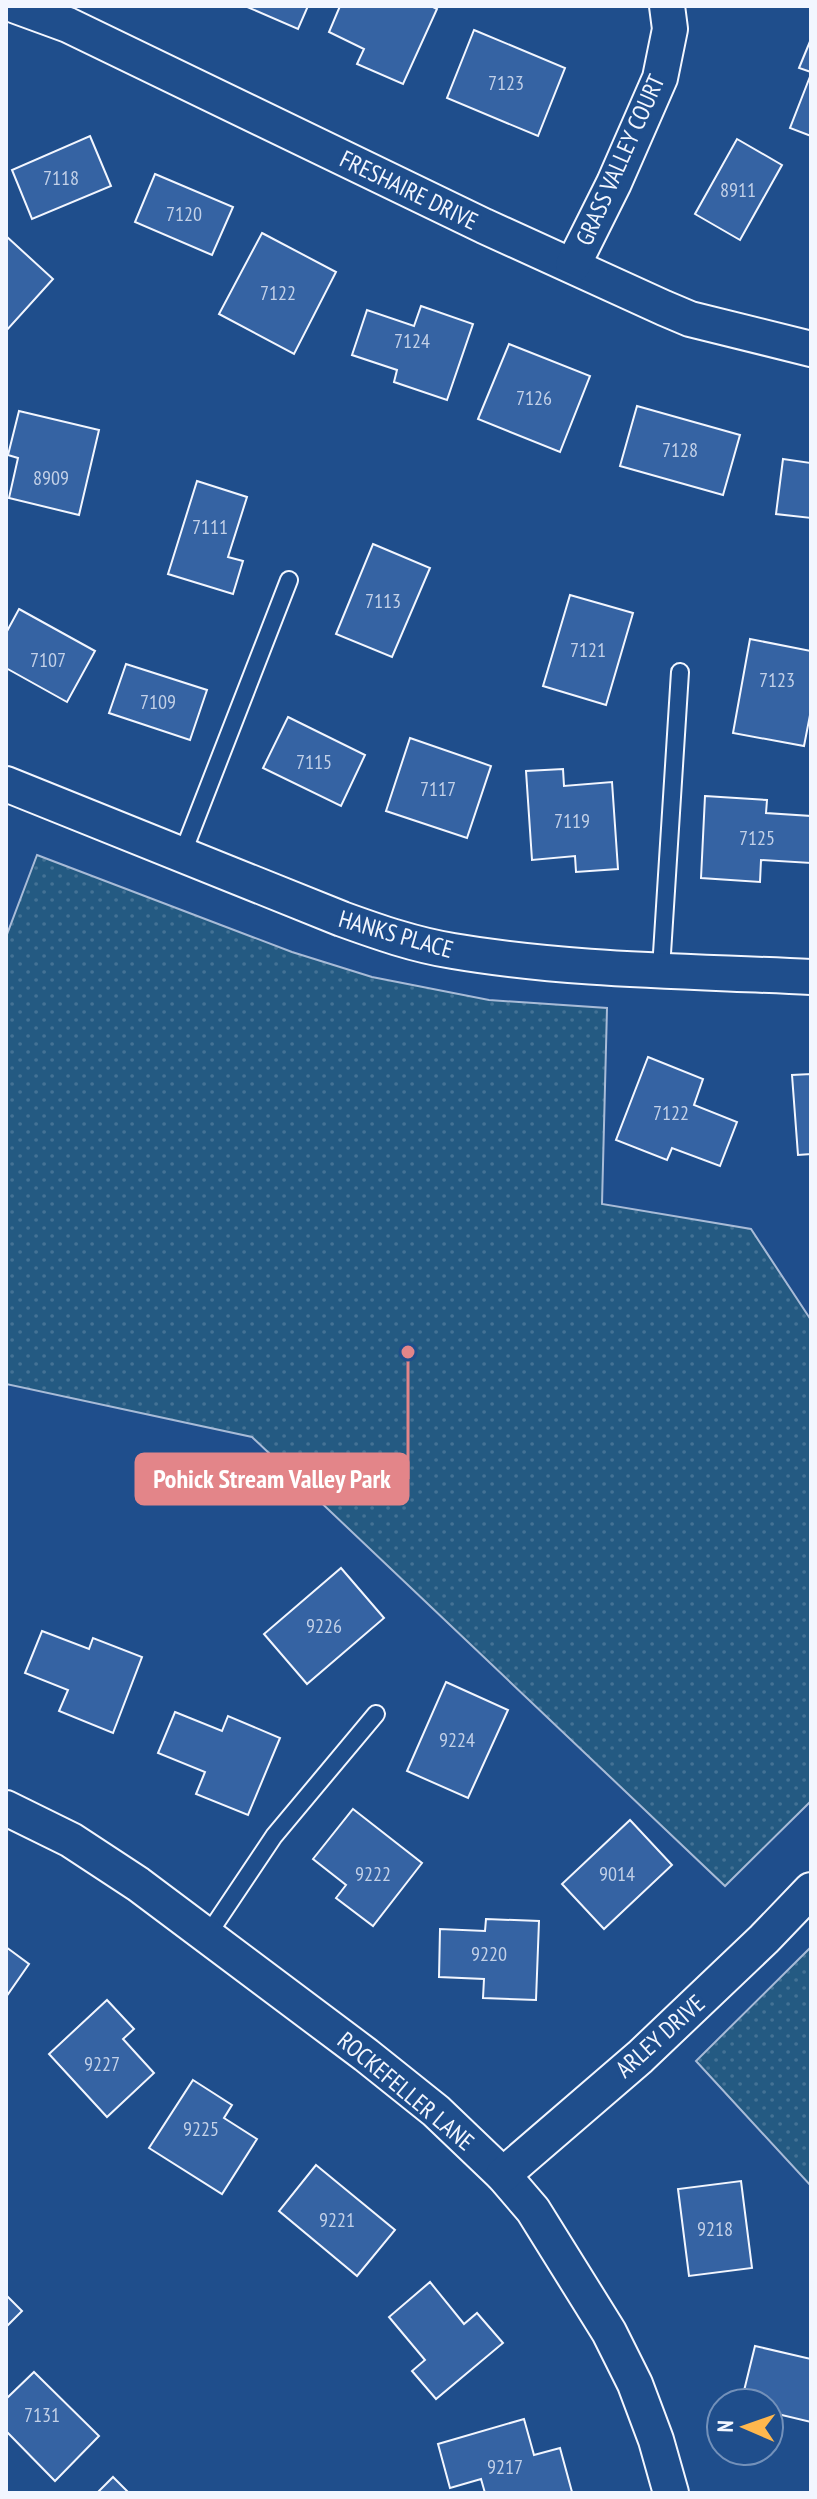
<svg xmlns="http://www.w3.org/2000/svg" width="817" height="2499" font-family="'PT Sans Narrow',sans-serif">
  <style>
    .grass { fill: url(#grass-dots); stroke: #a8bbd7; stroke-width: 2 }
    .building { fill: #3563a3; stroke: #f2f6ff; stroke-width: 2 }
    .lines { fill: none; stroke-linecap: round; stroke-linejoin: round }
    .lane-casing { stroke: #f2f6ff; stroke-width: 20 }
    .street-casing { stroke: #f2f6ff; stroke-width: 38 }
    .lane { stroke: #1f4e8c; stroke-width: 16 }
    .street { stroke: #1f4e8c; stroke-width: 34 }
    .labels { text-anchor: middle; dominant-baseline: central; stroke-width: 6; stroke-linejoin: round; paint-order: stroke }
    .number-label { font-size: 20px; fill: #c3d1e8 }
    .street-label { font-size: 24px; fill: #f2f6ff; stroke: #1f4e8c }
    .leader { fill: none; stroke: #e38589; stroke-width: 3 }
    .callout-dot { fill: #e38589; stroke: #1f4e8c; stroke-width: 3 }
    .callout { fill: #e38589; stroke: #e38589; stroke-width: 3 }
    .callout-label { font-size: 26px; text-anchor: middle; font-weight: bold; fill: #fff }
  </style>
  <defs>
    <pattern id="grass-dots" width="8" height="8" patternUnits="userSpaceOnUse" patternTransform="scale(2)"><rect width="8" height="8" fill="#245a82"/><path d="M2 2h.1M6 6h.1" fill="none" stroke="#447295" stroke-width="1.8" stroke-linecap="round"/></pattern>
  </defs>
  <rect width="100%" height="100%" fill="#1f4e8c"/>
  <g class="grass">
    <path d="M37,855L292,952L372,977L489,1000L607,1008L602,1204L751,1229L811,1320V1801L725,1886L252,1437L6,1384V937Z"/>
    <path d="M811,1947V2186L696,2061Z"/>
  </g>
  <g class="building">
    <path d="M245,6H308L298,29Z"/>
    <path d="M340,6H431L437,9L403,84L357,64L364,49L329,32Z"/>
    <path d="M474,30L565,68L538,136L447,98Z"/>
    <path d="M811,39V72L799,68Z"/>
    <path d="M811,74V136L790,128Z"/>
    <path d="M90,136L111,186L32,219L12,170Z"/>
    <path d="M737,139L782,165L740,240L695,214Z"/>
    <path d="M155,174L233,207L212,255L135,222Z"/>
    <path d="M262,233L336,272L294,354L219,314Z"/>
    <path d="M6,236L53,279L6,331Z"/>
    <path d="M421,306L473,324L447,400L394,382L397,370L352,355L367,310L414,326Z"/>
    <path d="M509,344L590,376L560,452L478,419Z"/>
    <path d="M637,406L740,435L723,495L620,466Z"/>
    <path d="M19,411L99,430L79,515L9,498L18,458L8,455Z"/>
    <path d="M783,459L811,463V518L776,514Z"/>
    <path d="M197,481L247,497L228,557L243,561L233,594L168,574Z"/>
    <path d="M373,544L430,568L392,657L336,634Z"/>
    <path d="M570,595L633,613L606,705L543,686Z"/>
    <path d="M19,609L95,651L67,702L6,668V633Z"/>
    <path d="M750,639L811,651V710L804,746L733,733Z"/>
    <path d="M126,664L207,690L190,740L109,713Z"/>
    <path d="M288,717L365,755L341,806L263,768Z"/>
    <path d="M410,738L491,766L467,838L386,811Z"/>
    <path d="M563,769L564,786L612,782L618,869L576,872L575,856L532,860L526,771Z"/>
    <path d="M705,796L767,800L766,813L811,816V863L761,860L760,882L701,878Z"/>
    <path d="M648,1057L703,1079L694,1105L737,1122L720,1166L672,1148L667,1160L616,1140Z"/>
    <path d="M811,1074V1154L798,1155L792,1075Z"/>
    <path d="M341,1568L384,1618L307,1684L264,1634Z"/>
    <path d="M42,1631L89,1649L93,1638L142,1657L113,1733L59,1711L68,1690L25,1673Z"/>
    <path d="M446,1682L508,1710L468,1798L407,1771Z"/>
    <path d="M175,1712L222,1731L228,1716L280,1738L248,1815L196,1794L205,1772L158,1753Z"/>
    <path d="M353,1809L422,1863L373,1926L336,1898L346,1885L313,1859Z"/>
    <path d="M630,1820L672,1865L604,1929L562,1884Z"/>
    <path d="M486,1919L539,1921L536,2000L483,1998L484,1979L439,1977L440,1929L485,1931Z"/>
    <path d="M6,1947L29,1964L6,1997Z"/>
    <path d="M107,2000L134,2029L123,2039L154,2073L107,2117L49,2054Z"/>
    <path d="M193,2080L232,2105L224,2118L257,2139L222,2194L149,2148Z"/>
    <path d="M316,2165L395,2230L357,2276L279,2211Z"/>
    <path d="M741,2181L752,2268L689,2276L678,2189Z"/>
    <path d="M430,2282L464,2324L477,2313L503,2343L436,2399L412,2371L425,2360L389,2317Z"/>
    <path d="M6,2295L22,2311L6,2327Z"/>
    <path d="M755,2346L811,2359V2422L769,2412V2403H741Z"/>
    <path d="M34,2372L99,2436L55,2481L6,2431V2399Z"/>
    <path d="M524,2419L534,2455L560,2448L572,2492L485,2493L481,2479L450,2488L438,2444Z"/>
    <path d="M113,2477L129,2493H97Z"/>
  </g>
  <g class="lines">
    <defs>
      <g id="lane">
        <path d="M182,855L289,580"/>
        <path d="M661,969L680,672"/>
        <path d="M207,1936L274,1836L376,1714"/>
      </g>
      <g id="street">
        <path d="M16,6L68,25L484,226L664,308L690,319L811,349"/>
        <path d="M573,265L614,183L660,78L670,29L667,6"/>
        <path d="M6,784L342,919C378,932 415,945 453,951C571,971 692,971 811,977"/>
        <path d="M6,1808L71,1840L138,1884L366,2055L436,2111L503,2175L533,2210L609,2332L635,2384L656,2440L671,2493"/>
        <path d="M503,2175L640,2057L764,1939L811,1890"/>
      </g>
    </defs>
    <use href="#lane" class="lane-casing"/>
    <use href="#street" class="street-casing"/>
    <use href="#lane" class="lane"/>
    <use href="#street" class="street"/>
  </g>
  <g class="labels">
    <g class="number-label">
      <text x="506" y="83">7123</text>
      <text x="61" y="178">7118</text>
      <text x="738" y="190">8911</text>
      <text x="184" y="214">7120</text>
      <text x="278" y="293">7122</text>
      <text x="412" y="341">7124</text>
      <text x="534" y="398">7126</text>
      <text x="680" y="450">7128</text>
      <text x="51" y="478">8909</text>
      <text x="210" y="527">7111</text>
      <text x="383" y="601">7113</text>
      <text x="588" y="650">7121</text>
      <text x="48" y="660">7107</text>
      <text x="777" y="680">7123</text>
      <text x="158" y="702">7109</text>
      <text x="314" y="762">7115</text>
      <text x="438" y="789">7117</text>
      <text x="572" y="821">7119</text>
      <text x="757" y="838">7125</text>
      <text x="671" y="1113">7122</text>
      <text x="324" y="1626">9226</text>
      <text x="457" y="1740">9224</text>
      <text x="373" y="1874">9222</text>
      <text x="617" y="1874">9014</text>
      <text x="489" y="1954">9220</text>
      <text x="102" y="2064">9227</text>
      <text x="201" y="2129">9225</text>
      <text x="337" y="2220">9221</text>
      <text x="715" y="2229">9218</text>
      <text x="42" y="2415">7131</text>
      <text x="505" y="2467">9217</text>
    </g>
    <g class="street-label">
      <text transform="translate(620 160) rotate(-66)">GRASS VALLEY COURT</text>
      <text transform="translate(409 190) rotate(26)">FRESHAIRE DRIVE</text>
      <text transform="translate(396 934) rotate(16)">HANKS PLACE</text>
      <text transform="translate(660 2036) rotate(-42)">ARLEY DRIVE</text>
      <text transform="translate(406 2091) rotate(40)">ROCKEFELLER LANE</text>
    </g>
  </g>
  <path class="leader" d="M408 1352L408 1479"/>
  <circle class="callout-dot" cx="408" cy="1352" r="8"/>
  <rect class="callout" x="136" y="1454" width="272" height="50" rx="8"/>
  <g class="callout-label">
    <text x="272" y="1488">Pohick Stream Valley Park</text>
  </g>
  <rect width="817" height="2499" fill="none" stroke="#f2f6ff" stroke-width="16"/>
  <g transform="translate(745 2427) rotate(272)"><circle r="38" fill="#1f4e8c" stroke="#7391ba" stroke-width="2"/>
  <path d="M0-6L14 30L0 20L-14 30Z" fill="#ffb74d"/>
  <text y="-12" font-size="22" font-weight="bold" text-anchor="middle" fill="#f2f6ff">N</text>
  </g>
</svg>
